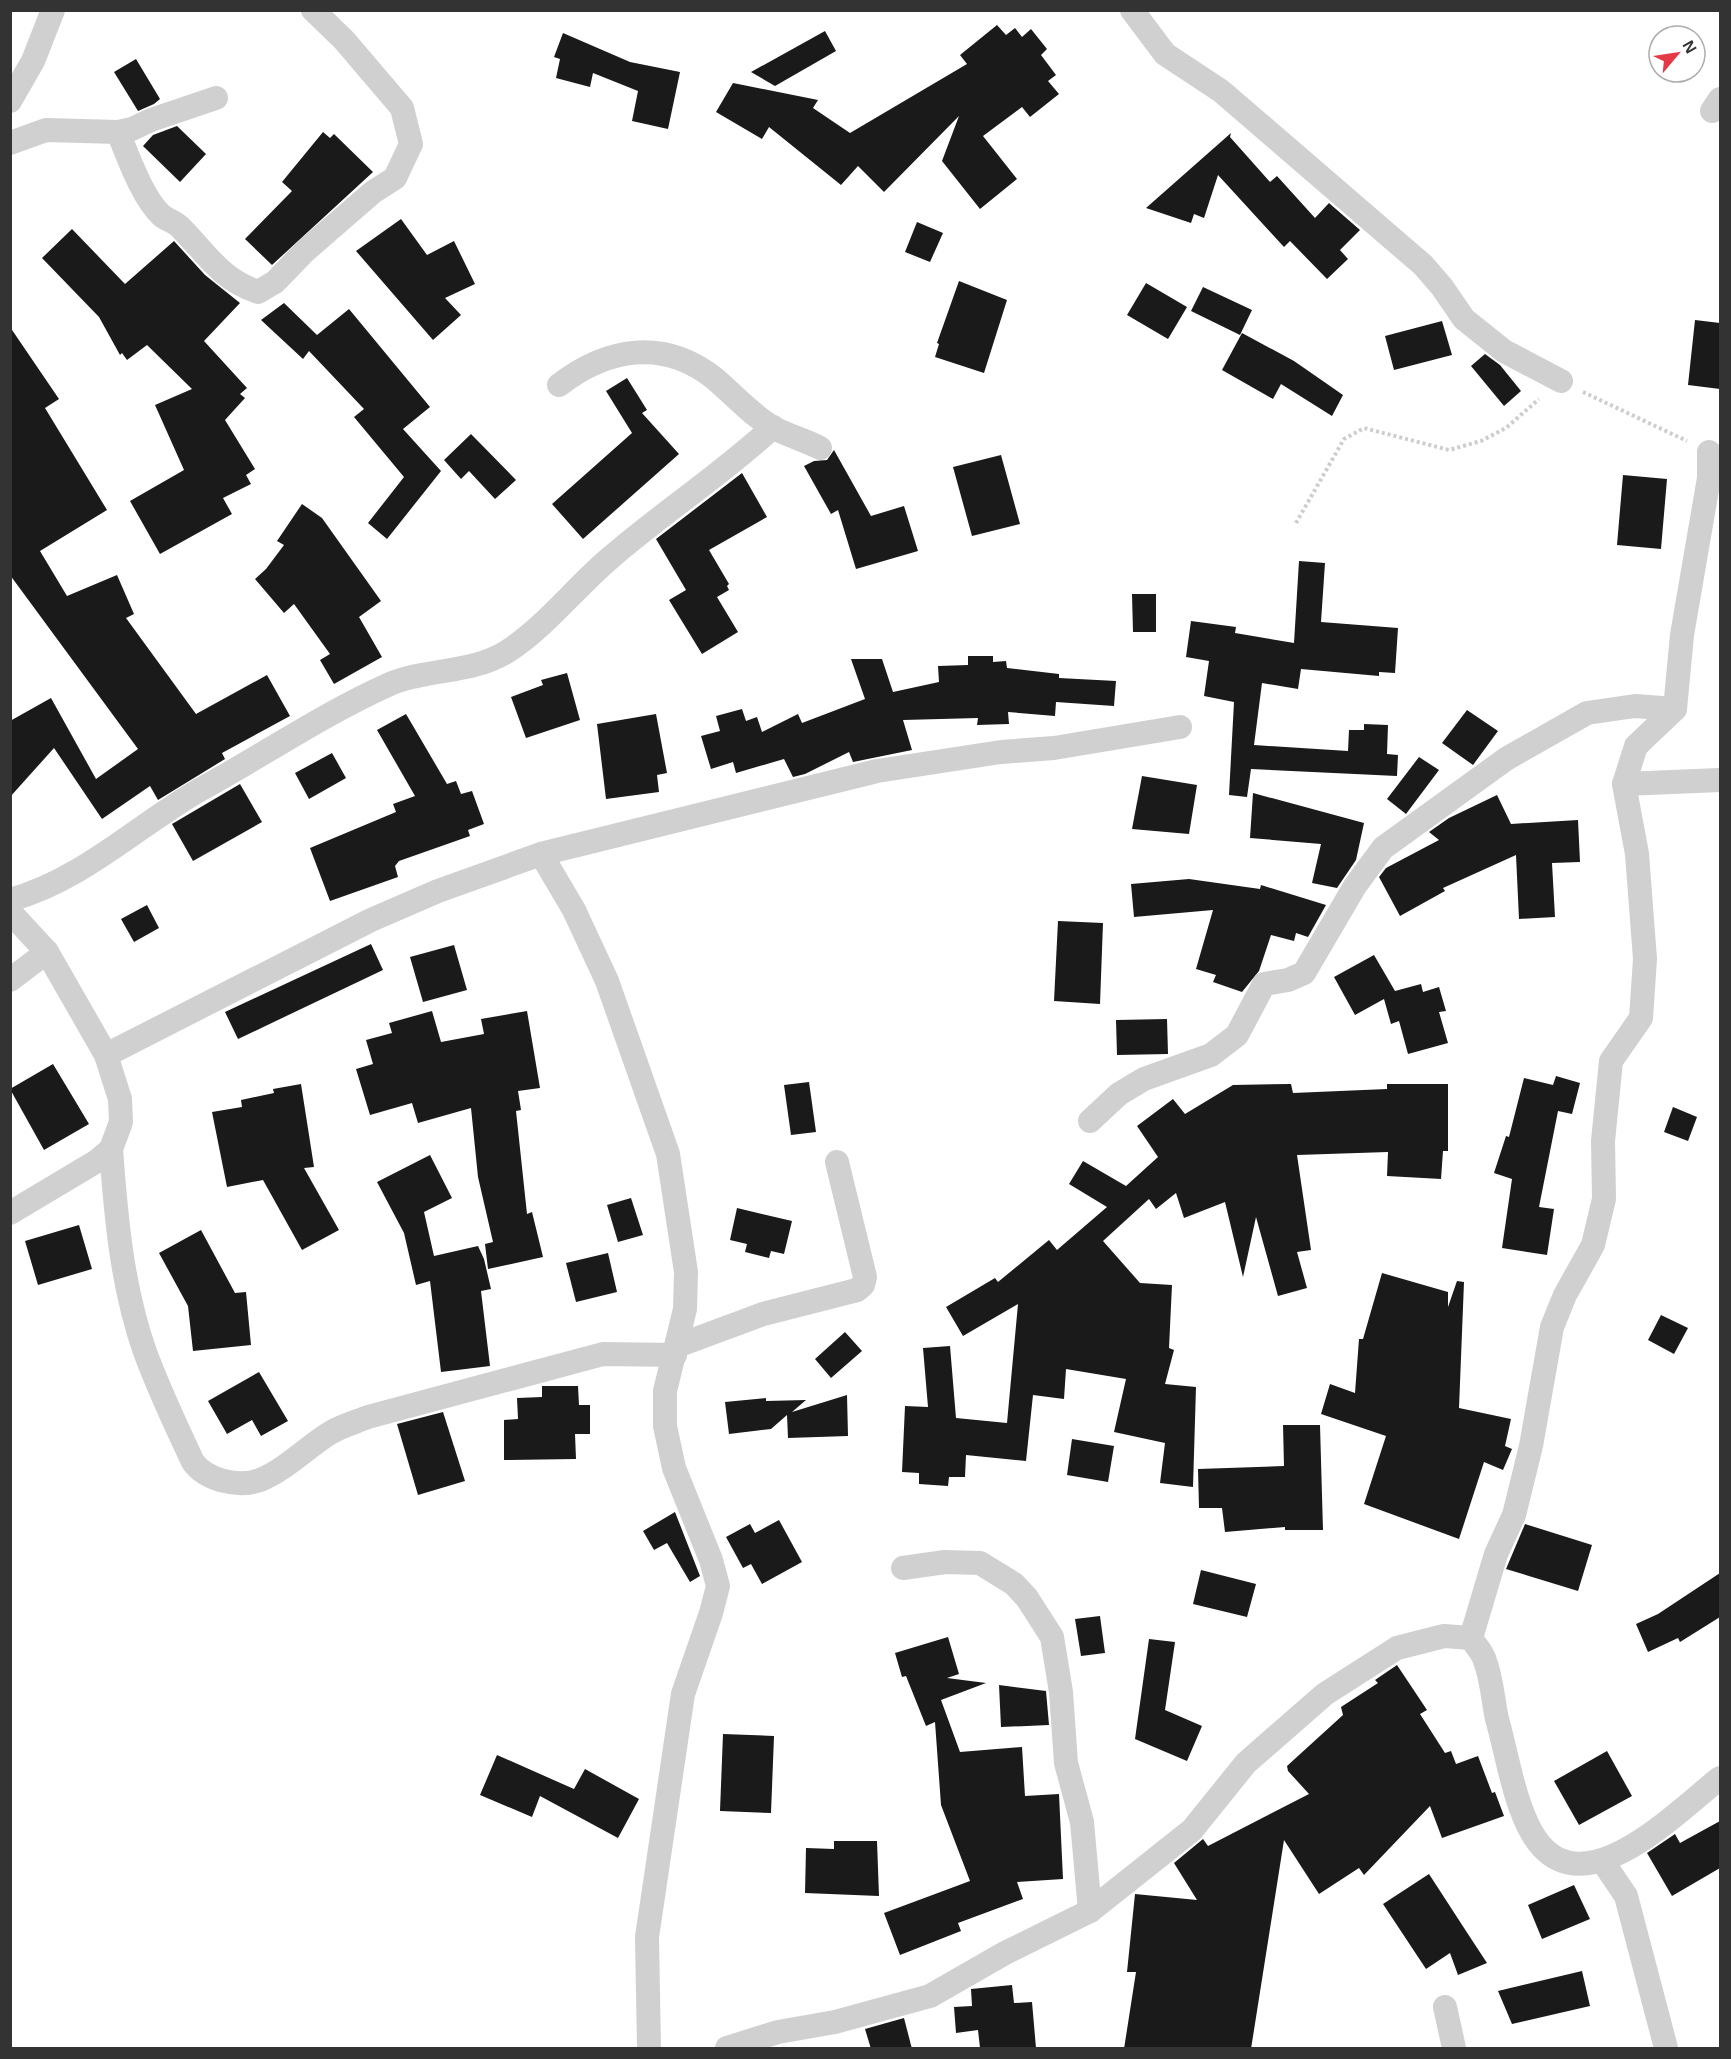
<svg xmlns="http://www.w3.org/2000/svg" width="1731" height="2059" font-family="Helvetica,sans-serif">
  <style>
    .building { fill: #1a1a1a }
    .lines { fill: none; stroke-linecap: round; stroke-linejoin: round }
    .path { stroke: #cdcdcd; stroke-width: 4; stroke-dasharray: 3 3; stroke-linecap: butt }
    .minor { stroke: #d0d0d0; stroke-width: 24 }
  </style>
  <rect width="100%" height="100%" fill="#fff"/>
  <g class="building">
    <path d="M997,25L1006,35L1015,28L1022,37L1031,29L1047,49L1041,55L1056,75L1048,81L1059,94L1030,117L1022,107L983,136L1017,179L980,209L942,161L959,116L884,192L858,166L841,185L769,127L762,139L716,112L733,83L818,100L813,108L850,133L967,64L960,55Z"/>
    <path d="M825,31L836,51L775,86L751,72Z"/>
    <path d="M563,33L630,62L680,72L668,129L632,121L638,91L593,73L590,87L556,78L560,59L554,57Z"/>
    <path d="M136,59L160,99L154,104L138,111L114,72Z"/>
    <path d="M177,126L206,154L180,182L143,146L153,135Z"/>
    <path d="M323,132L330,138L334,134L373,172L272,265L245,239L292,191L282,182Z"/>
    <path d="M1231,133L1230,137L1270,182L1277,176L1315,218L1329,203L1360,230L1340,250L1348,259L1327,279L1290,241L1284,247L1218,175L1204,218L1194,214L1191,223L1146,208Z"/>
    <path d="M401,219L427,255L454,241L475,284L445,298L461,315L433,340L356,251Z"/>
    <path d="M917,222L943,233L930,262L905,252Z"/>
    <path d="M72,229L125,284L174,241L205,275L240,303L204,341L247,388L240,394L245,398L225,420L255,469L246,475L251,484L223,498L232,514L160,554L130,501L184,470L155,405L192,389L147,345L127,360L122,353L120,355L99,317L42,258Z"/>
    <path d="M959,281L1007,300L984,373L935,357L939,344L937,343Z"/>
    <path d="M1146,283L1187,307L1168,339L1127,315Z"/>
    <path d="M1203,287L1252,310L1240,335L1191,311Z"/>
    <path d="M284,303L317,335L349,309L430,407L403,429L441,471L387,539L368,523L404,477L354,417L364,409L309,351L303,359L261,320Z"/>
    <path d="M1695,320L1720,323V389L1688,385Z"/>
    <path d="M1442,321L1452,355L1394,370L1385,336Z"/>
    <path d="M10,327L59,399L45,408L107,510L40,551L67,596L117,575L134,614L126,618L196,714L267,675L290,716L222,753L225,759L158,800L150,786L102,819L54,748L10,797V721L51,698L96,779L138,749L10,575Z"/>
    <path d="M1242,333L1294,361L1343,395L1332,416L1281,384L1273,399L1222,370Z"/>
    <path d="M1485,354L1500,365L1521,391L1504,406L1471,366Z"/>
    <path d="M627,378L647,410L642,413L679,454L583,539L552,504L632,433L606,391Z"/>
    <path d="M471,434L516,480L495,499L469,471L461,479L444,460Z"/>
    <path d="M834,450L871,516L904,506L918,551L856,569L838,510L831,514L804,466L814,461L827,460Z"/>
    <path d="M1001,455L1020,524L972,536L953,467Z"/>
    <path d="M742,473L767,517L709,550L729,584L727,586L729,590L717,597L738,632L702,654L669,600L686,590L656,539Z"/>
    <path d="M1623,475L1667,479L1661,549L1617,545Z"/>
    <path d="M302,504L322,518L381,601L359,617L382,657L334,684L320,660L330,654L294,604L284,613L255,579L266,569L284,545L277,541Z"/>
    <path d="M1299,561L1325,563L1321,622L1398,628L1395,673L1379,672V676L1301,669L1298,689L1262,683L1254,745L1348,751L1349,730H1364V724L1388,725L1387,754L1398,755L1397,776L1251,769L1247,797L1229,795L1234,702L1204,696L1209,661L1186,657L1191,621L1236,627L1235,633L1294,643Z"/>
    <path d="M1132,594H1156V632H1133Z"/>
    <path d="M968,656H993V662L1006,661L1007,668L1059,674V678L1116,681L1114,706L1056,702L1055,716L1008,712L1009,724L977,725L978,718L903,720L912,750L853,762L849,752L805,774L793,777L784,759L736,773L733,762L711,769L701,736L720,731L716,716L742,709L746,721L757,717L762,732L798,714L802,723L865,699L851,659H882L893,692L939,682L938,666L968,665Z"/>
    <path d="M567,673L580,720L526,738L511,697L543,685L541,680Z"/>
    <path d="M1467,710L1498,731L1473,765L1442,743Z"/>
    <path d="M406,714L447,784L456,781L461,794L472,791L484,824L468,830L470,836L399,861L395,866L398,877L330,901L310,848L396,812L393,804L415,796L377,730Z"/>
    <path d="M656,714L667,773L657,775L659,792L606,799L597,724Z"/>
    <path d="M332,753L346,778L309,799L295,773Z"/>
    <path d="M1419,757L1439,770L1406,814L1387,799Z"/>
    <path d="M1142,776L1197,785L1189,834L1132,829Z"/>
    <path d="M240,784L262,822L193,861L172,824Z"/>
    <path d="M1253,793L1364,823L1356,860L1337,888L1312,883L1321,844L1250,838Z"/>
    <path d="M1497,795L1511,824L1578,820L1580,862L1552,863L1555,917L1519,919L1516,855L1443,888L1445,891L1400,916L1379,877L1386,868L1439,840L1429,832L1449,818Z"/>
    <path d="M1189,879L1260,889L1261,885L1326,905L1308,937L1296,933L1294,941L1271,935L1259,971L1242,992L1213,982L1216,975L1196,969L1213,910L1134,917L1131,884Z"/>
    <path d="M147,905L159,928L134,942L121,919Z"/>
    <path d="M1058,921L1103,923L1100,1004L1054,1001Z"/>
    <path d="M371,944L383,970L238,1039L225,1012Z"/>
    <path d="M454,945L467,990L423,1002L410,957Z"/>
    <path d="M1374,955L1395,991L1421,984L1423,992L1439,987L1446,1011L1439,1012L1448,1043L1408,1054L1399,1021L1391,1024L1384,999L1355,1015L1334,977Z"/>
    <path d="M432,1011L441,1042L484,1034L481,1019L527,1011L540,1088L518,1091L521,1110L516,1111L527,1214L532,1212L543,1257L488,1269L485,1244L493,1242L478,1177L471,1108L418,1123L412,1103L370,1115L356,1069L373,1064L366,1040L392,1033L389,1023Z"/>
    <path d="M1167,1019L1168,1054L1117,1055L1116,1020Z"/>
    <path d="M53,1064L89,1124L44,1150L10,1089Z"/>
    <path d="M1556,1076L1580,1083L1572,1114L1558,1111L1539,1207L1554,1209L1547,1255L1502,1248L1512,1179L1494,1173L1506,1136L1509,1137L1524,1078L1553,1085Z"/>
    <path d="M809,1082L816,1132L791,1135L784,1085Z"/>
    <path d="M301,1084L314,1167L304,1168L339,1230L302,1250L263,1180L227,1187L212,1112L242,1107L241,1100L274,1093L273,1089Z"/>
    <path d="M1291,1084L1293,1093L1387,1089V1084H1448V1151H1443L1441,1179L1387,1176L1388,1152L1297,1155L1311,1250L1297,1252L1307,1288L1278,1296L1256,1217L1243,1277L1225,1202L1184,1218L1176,1193L1156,1209L1149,1199L1103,1241L1140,1283L1172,1285L1169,1348L1174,1350L1165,1384L1196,1387L1193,1487L1160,1483L1165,1443L1114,1432L1126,1379L1066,1369L1064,1399L1033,1395L1026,1461L966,1455L965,1477H949L948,1486L919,1484V1473L902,1472L905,1406L928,1407L923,1348L950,1346L956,1418L1007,1423L1018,1304L963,1336L946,1307L995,1278L998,1282L1049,1240L1057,1250L1107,1207L1069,1184L1083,1161L1126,1186L1158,1157L1137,1126L1173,1099L1185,1114L1233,1085Z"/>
    <path d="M1673,1107L1697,1117L1688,1141L1664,1132Z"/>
    <path d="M430,1155L452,1198L424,1212L434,1256L478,1246L484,1259L491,1289L481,1291L490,1366L441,1372L430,1281L416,1285L404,1233L377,1182Z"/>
    <path d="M631,1198L643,1235L618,1242L607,1205Z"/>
    <path d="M737,1208L792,1221L784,1254L771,1251L769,1258L745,1252L747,1244L730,1240Z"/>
    <path d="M79,1225L92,1269L38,1285L25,1241Z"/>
    <path d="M201,1230L235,1293L246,1292L251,1345L193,1351L188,1306L159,1253Z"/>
    <path d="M608,1253L617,1292L576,1302L566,1263Z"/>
    <path d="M1382,1273L1448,1292V1307L1457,1281L1464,1282L1459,1408L1511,1419L1505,1446L1512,1449L1503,1470L1484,1462L1459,1539L1364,1504L1386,1436L1321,1414L1330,1384L1355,1393L1359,1339H1363Z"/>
    <path d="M1661,1315L1688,1328L1674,1354L1648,1340Z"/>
    <path d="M845,1332L862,1351L831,1378L815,1359Z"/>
    <path d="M259,1372L288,1421L261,1436L252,1420L227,1434L208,1401Z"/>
    <path d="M542,1386H578L579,1405H590V1434H575L576,1459L504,1460V1420L518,1419L517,1398L542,1397Z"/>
    <path d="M847,1395L848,1436L788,1438L787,1415L771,1429L729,1434L725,1402L766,1398V1401L806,1400L792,1412Z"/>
    <path d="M443,1412L465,1481L418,1495L397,1424Z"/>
    <path d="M1283,1425H1320L1323,1530H1285V1527L1225,1532L1222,1508H1199L1198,1469L1284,1466Z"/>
    <path d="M1072,1439L1114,1446L1108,1482L1067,1475Z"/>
    <path d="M675,1512L700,1576L690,1582L667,1543L654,1550L643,1531Z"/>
    <path d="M779,1520L802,1562L762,1584L751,1564L743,1568L726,1537L750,1524L755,1533Z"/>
    <path d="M1525,1524L1592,1545L1578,1591L1506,1569Z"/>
    <path d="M1201,1570L1256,1584L1247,1617L1193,1604Z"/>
    <path d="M1720,1573V1617L1680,1642L1678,1638L1648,1652L1636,1624L1658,1614Z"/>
    <path d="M1100,1616L1105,1653L1081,1656L1075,1619Z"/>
    <path d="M948,1637L959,1674L947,1678L986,1683L941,1700L960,1752L1022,1747L1025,1796L1059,1794L1063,1879L1017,1882L1023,1899L958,1923L961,1931L900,1955L884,1913L970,1881L941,1805L935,1722L926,1726L906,1676L902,1677L895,1653Z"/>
    <path d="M1149,1639L1175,1642L1165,1710L1202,1726L1187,1761L1135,1739Z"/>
    <path d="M1397,1665L1427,1710L1420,1714L1445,1753L1451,1751L1456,1764L1478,1756L1492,1793L1495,1792L1504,1816L1442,1838L1430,1806L1364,1875L1359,1868L1319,1894L1284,1840L1251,2049H1124L1136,1972H1127L1135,1894L1197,1900L1174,1863L1203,1839L1208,1846L1309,1794L1288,1771L1287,1766L1343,1715L1341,1707L1378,1683L1375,1680Z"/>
    <path d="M999,1685L1046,1691L1049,1725L1001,1727Z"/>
    <path d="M723,1734L774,1736L771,1813L720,1811Z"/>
    <path d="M1607,1751L1632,1796L1579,1825L1554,1781Z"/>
    <path d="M497,1755L574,1789L585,1769L639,1799L618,1838L540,1796L532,1817L480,1795Z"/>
    <path d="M1720,1821V1868L1672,1896L1647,1853L1675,1834L1680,1843Z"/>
    <path d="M834,1841H877L879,1896L805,1893L806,1848L834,1849Z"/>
    <path d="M1429,1874L1466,1931L1487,1963L1458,1975L1450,1953L1426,1969L1383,1904Z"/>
    <path d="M1574,1885L1590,1919L1542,1939L1528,1905Z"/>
    <path d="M1582,1971L1590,2006L1512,2024L1498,1991Z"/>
    <path d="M1012,1985L1014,2003L1032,2002L1036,2048H980L978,2030L956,2033L954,2007L972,2006L971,1989Z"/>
    <path d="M904,2018L912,2049H871L865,2029Z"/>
  </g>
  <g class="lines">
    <g class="path">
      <path d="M1583,392L1687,441"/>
      <path d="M1296,523L1344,439L1364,428L1449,450L1481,441L1506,428L1539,399"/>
    </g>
    <g class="minor">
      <path d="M1132,10L1165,54L1221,91L1423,265L1442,287L1464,319L1504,351L1561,381"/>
      <path d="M10,101L33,61L53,10"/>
      <path d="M1712,111L1720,99"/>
      <path d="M118,132C128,156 142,197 161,215C167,220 175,222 180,227C207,254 220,279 258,292L275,282L305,251L373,192L395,178L411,144L402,108L344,40L313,10"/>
      <path d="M10,143L46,130L118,132L132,129L151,120L216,98"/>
      <path d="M559,385C607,348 663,338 714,378C733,394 752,416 774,428C789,436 805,440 820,448"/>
      <path d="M1624,784L1720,780"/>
      <path d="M541,854L574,910L607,981L668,1154L686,1272L685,1309L665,1391V1426L674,1468L711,1560L718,1586L711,1613L683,1694L647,1937L649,2048"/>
      <path d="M10,900C83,880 139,824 203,788C265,754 325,713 390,684C428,668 472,674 508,651C546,626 575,588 609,559C662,513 721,475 773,427"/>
      <path d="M10,912L47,952L106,1055L120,1099L121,1122L111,1149L97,1161L10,1213"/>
      <path d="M10,980L47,952"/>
      <path d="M106,1055L371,920L438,891L541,854L877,771L1001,752L1054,748L1180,727"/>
      <path d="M1090,1121L1119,1094L1144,1079L1211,1055L1237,1035L1264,984L1288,980L1304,973L1355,886L1383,848L1506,759L1587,713L1635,706L1675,709"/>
      <path d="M111,1149C116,1217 122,1287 145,1352C159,1390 176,1426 193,1462C206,1480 238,1488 260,1480C285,1470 307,1447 330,1433C341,1426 356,1422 368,1417L603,1354L675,1355"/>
      <path d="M677,1346L763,1314L857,1290L863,1285L865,1277L837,1162"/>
      <path d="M903,1568L945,1562L980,1563L1014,1584L1027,1598L1052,1637L1061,1692L1066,1763L1082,1822L1090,1911"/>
      <path d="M1471,1638L1496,1554L1514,1515L1531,1446L1552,1327L1565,1295L1593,1245L1604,1199L1603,1141L1611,1061L1641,1018L1645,959L1637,854L1624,784L1636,746L1675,709L1682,635L1709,478V452"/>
      <path d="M1603,1862L1626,1896L1666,2048"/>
      <path d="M1445,2007L1454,2048"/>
      <path d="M727,2048L778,2032L835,2022L930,1996L1005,1953L1090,1911L1192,1830L1246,1763L1325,1694L1397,1648L1444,1636L1471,1638C1475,1645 1483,1653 1485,1661C1492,1679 1493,1701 1497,1719C1507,1754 1514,1802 1532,1833C1579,1914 1675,1813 1720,1778"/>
    </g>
  </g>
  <rect width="1731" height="2059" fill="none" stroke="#333333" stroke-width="24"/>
  <g transform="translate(1677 54) rotate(61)"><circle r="28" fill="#ffffff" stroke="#adadad" stroke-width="1.5"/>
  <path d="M0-4.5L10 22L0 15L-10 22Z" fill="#e63946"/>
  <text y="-9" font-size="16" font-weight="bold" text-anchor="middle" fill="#333333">N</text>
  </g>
</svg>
